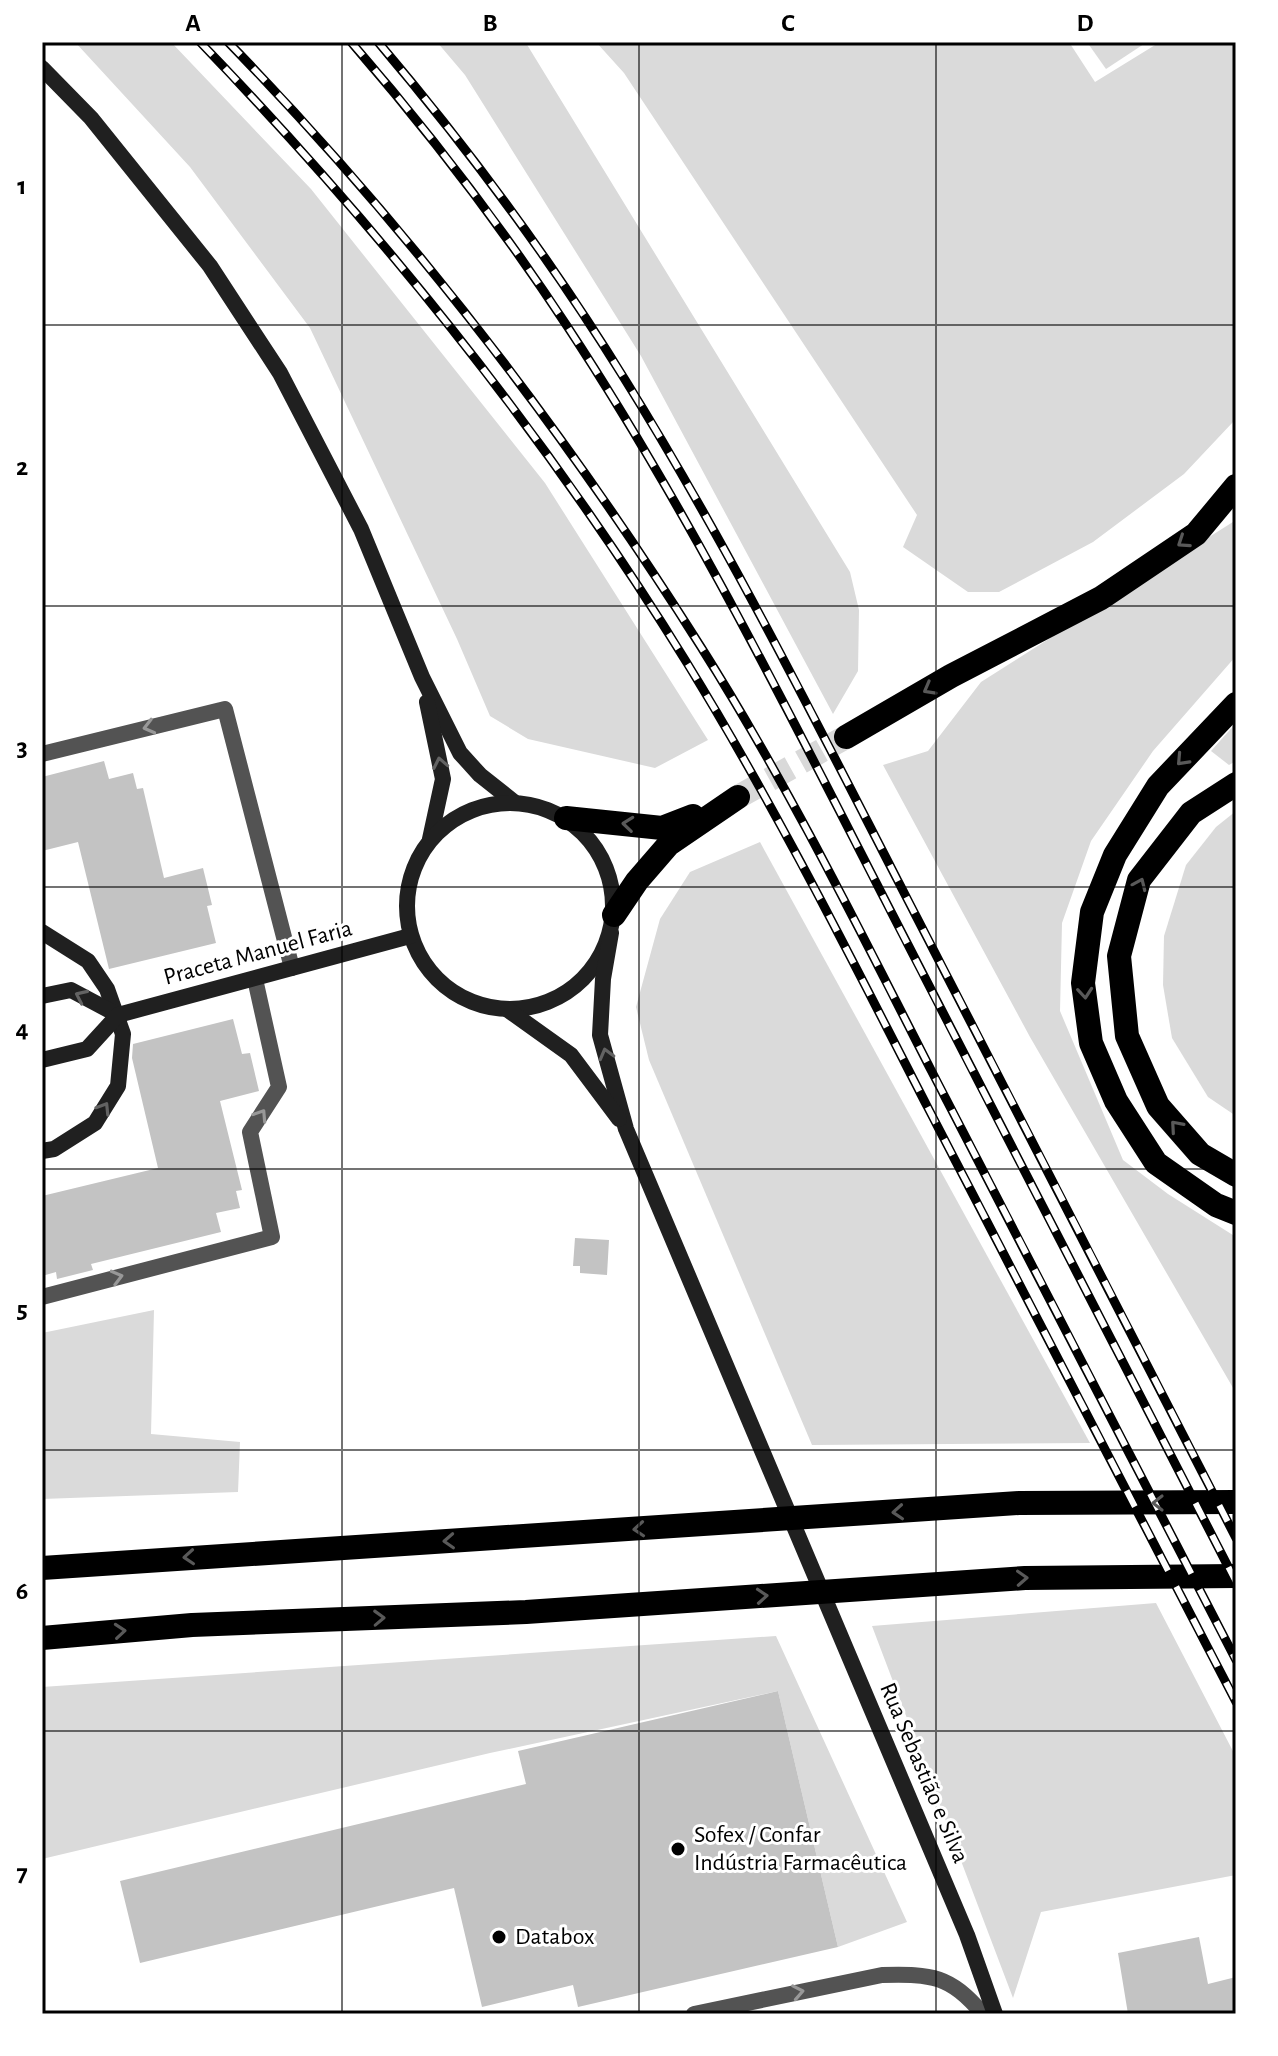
<svg xmlns="http://www.w3.org/2000/svg" width="1278" height="2056" font-family="'Alegreya Sans',sans-serif">
  <style>
    .green { fill: #dadada }
    .building { fill: #c3c3c3 }
    .lines { fill: none; stroke-linecap: round; stroke-linejoin: round }
    .highway-tunnel { stroke: #d9d9d9; stroke-width: 24; stroke-dasharray: 24 12; stroke-linecap: butt }
    .street { stroke: #535353; stroke-width: 16 }
    .secondary { stroke: #202020; stroke-width: 16 }
    .highway { stroke: #000; stroke-width: 24 }
    .rail-casing { stroke: #000; stroke-width: 9 }
    .rail { stroke: #fff; stroke-width: 6; stroke-dasharray: 18; stroke-linecap: butt }
    .oneway { stroke: #595959 }
    .oneway2 { stroke: #989898 }
    .oneway3 { stroke: #636363 }
    .grid { fill: none; stroke: #000; stroke-width: 2; stroke-opacity: 0.55 }
    .poi-dot { fill: #000; stroke: #fff; stroke-width: 3 }
    .labels { text-anchor: middle; dominant-baseline: central; stroke-width: 6; stroke-linejoin: round; paint-order: stroke }
    .street-label { font-size: 24px; fill: #000; stroke: #fff }
    .poi-label { font-size: 24px; fill: #000; stroke: #fff; text-anchor: start }
    .neatline { fill: none; stroke: #000; stroke-width: 3 }
    .grid-label { font-size: 26px; text-anchor: middle; font-weight: bold; fill: #000 }
  </style>
  <rect width="100%" height="100%" fill="#fff"/>
  <g class="green">
    <path d="M75,42H171L311,189L545,483L708,740L655,768L528,739L490,716L457,639L310,328L190,167Z"/>
    <path d="M437,42L526,43L850,572L859,610L858,671L833,714L641,356L465,75Z"/>
    <path d="M596,42H1069L1095,82L1160,42H1236V416L1233,422L1184,474L1093,542L999,592H968L903,547L917,515L624,73Z"/>
    <path d="M1087,42H1147L1106,69Z"/>
    <path d="M1236,520V656L1153,751L1091,841L1062,923L1060,1011L1123,1160L1168,1194L1236,1237V1393L1030,1037L883,765L928,751L981,682Z"/>
    <path d="M1236,723V761L1229,765L1211,751Z"/>
    <path d="M1236,811V1116L1208,1097L1172,1038L1163,985L1164,936L1186,865L1216,827Z"/>
    <path d="M760,842L1090,1443L812,1445L649,1060L636,1007L660,919L690,872Z"/>
    <path d="M154,1310L151,1434L240,1442L238,1492L42,1499V1333Z"/>
    <path d="M1156,1603L1236,1757V1875L1041,1912L1013,1998L872,1626Z"/>
    <path d="M776,1636L907,1922L838,1947L778,1691L490,1753L42,1859V1687Z"/>
  </g>
  <g class="building">
    <path d="M104,761L109,779L133,773L137,789L143,788L164,878L203,868L212,905L207,906L216,943L109,969L78,842L42,851V777Z"/>
    <path d="M233,1019L242,1054L250,1053L259,1091L220,1101L242,1190L236,1191L240,1208L216,1213L221,1232L91,1264L93,1270L57,1279L56,1272L42,1276V1196L158,1168L132,1058L133,1044Z"/>
    <path d="M575,1238L609,1240L607,1275L580,1273V1266H573Z"/>
    <path d="M778,1691L838,1947L578,2007L573,1985L482,2007L454,1888L140,1963L120,1881L526,1784L518,1751Z"/>
    <path d="M1199,1937L1208,1984L1236,1977V2014H1128L1118,1953Z"/>
  </g>
  <g class="lines">
    <path class="highway-tunnel" d="M738,797L846,737"/>
    <g class="street">
      <path d="M42,754L225,709L292,968"/>
      <path d="M42,1297L272,1237L250,1132L279,1087L255,979"/>
      <path d="M694,2014L882,1975C933,1974 949,1975 983,2014"/>
    </g>
    <g class="secondary">
      <path d="M42,68L91,118L210,266L280,373L361,529L422,677L460,753L480,775L514,802"/>
      <path d="M427,702L443,779L430,839"/>
      <circle cx="510" cy="906" r="103"/>
      <path d="M42,932L88,961L107,989L123,1034L118,1086L95,1123L54,1149L42,1151"/>
      <path d="M611,933L603,979L600,1035L626,1129L967,1935L995,2014"/>
      <path d="M42,996L71,990L118,1015"/>
      <path d="M508,1010L571,1055L619,1119"/>
      <path d="M42,1060L87,1049L118,1015L410,936"/>
    </g>
    <g class="highway">
      <path d="M1236,704L1158,786L1115,855L1092,912L1083,983L1091,1043L1116,1101L1156,1163L1216,1205L1236,1213"/>
      <path d="M846,737L951,676L1101,598L1196,534L1236,486"/>
      <path d="M1236,784L1191,813L1139,880L1119,956L1127,1036L1158,1106L1200,1154L1236,1175"/>
      <path d="M566,818L662,828L693,816"/>
      <path d="M614,915L637,881L669,844L738,797"/>
      <path d="M42,1568L1019,1503L1236,1502"/>
      <path d="M42,1638L192,1625L526,1612L1025,1578L1236,1576"/>
    </g>
    <defs>
      <g id="rail">
        <path d="M200,42C382,231 549,439 687,663C775,806 850,956 927,1106C1030,1304 1133,1503 1236,1702"/>
        <path d="M228,42C407,226 564,430 701,647C787,783 858,927 931,1070C1033,1266 1134,1463 1236,1660"/>
        <path d="M351,42C429,132 502,227 567,326C687,508 785,705 884,898C1001,1126 1119,1354 1236,1582"/>
        <path d="M378,42C468,148 551,260 624,378C725,540 811,712 898,881C1011,1100 1124,1319 1236,1538"/>
      </g>
    </defs>
    <use href="#rail" class="rail-casing"/>
    <use href="#rail" class="rail"/>
  </g>
  <defs><path id="oneway-chevron" d="M-2-3.5L2.5 0L-2 3.5" fill="none" stroke-width="1.6" stroke-linecap="round" stroke-linejoin="round" transform="scale(2)"/></defs>
  <g class="oneway">
    <use href="#oneway-chevron" transform="translate(1183 542) rotate(146)"/>
    <use href="#oneway-chevron" transform="translate(929 689) rotate(151)"/>
    <use href="#oneway-chevron" transform="translate(1182 760) rotate(133)"/>
    <use href="#oneway-chevron" transform="translate(628 824) rotate(-174)"/>
    <use href="#oneway-chevron" transform="translate(1140 884) rotate(-66)"/>
    <use href="#oneway-chevron" transform="translate(1085 993) rotate(85)"/>
    <use href="#oneway-chevron" transform="translate(1176 1126) rotate(-131)"/>
    <use href="#oneway-chevron" transform="translate(1158 1503) rotate(180)"/>
    <use href="#oneway-chevron" transform="translate(898 1512) rotate(176)"/>
    <use href="#oneway-chevron" transform="translate(639 1529) rotate(176)"/>
    <use href="#oneway-chevron" transform="translate(449 1541) rotate(177)"/>
    <use href="#oneway-chevron" transform="translate(189 1557) rotate(176)"/>
    <use href="#oneway-chevron" transform="translate(1022 1578) rotate(-3)"/>
    <use href="#oneway-chevron" transform="translate(762 1596) rotate(-4)"/>
    <use href="#oneway-chevron" transform="translate(379 1618) rotate(-2)"/>
    <use href="#oneway-chevron" transform="translate(120 1631) rotate(-5)"/>
  </g>
  <g class="oneway2">
    <use href="#oneway-chevron" transform="translate(149 727) rotate(166)"/>
    <use href="#oneway-chevron" transform="translate(261 1115) rotate(-57)"/>
    <use href="#oneway-chevron" transform="translate(117 1277) rotate(-15)"/>
    <use href="#oneway-chevron" transform="translate(798 1992) rotate(-11)"/>
  </g>
  <g class="oneway3">
    <use href="#oneway-chevron" transform="translate(440 763) rotate(-101)"/>
    <use href="#oneway-chevron" transform="translate(81 996) rotate(-155)"/>
    <use href="#oneway-chevron" transform="translate(606 1054) rotate(-105)"/>
    <use href="#oneway-chevron" transform="translate(104 1108) rotate(-58)"/>
  </g>
  <path class="grid" d="M342,42V2014M639,42V2014M936,42V2014M42,325H1236M42,606H1236M42,887H1236M42,1169H1236M42,1450H1236M42,1731H1236"/>
  <g class="poi-dot">
    <circle cx="678" cy="1849" r="8"/>
    <circle cx="499" cy="1937" r="8"/>
  </g>
  <g class="labels">
    <g class="street-label">
      <text transform="translate(258 953) rotate(-15)">Praceta Manuel Faria</text>
      <text transform="translate(924 1773) rotate(67)">Rua Sebastião e Silva</text>
    </g>
    <g class="poi-label">
      <text x="694" y="1835">Sofex / Confar<tspan x="694" dy="28">Indústria Farmacêutica</tspan></text>
      <text x="515" y="1937">Databox</text>
    </g>
  </g>
  <rect width="1278" height="2056" fill="none" stroke="#ffffff" stroke-width="88"/>
  <rect x="44" y="44" width="1190" height="1968" class="neatline"/>
  <g class="grid-label">
    <text x="193" y="31">A</text>
    <text x="490" y="31">B</text>
    <text x="788" y="31">C</text>
    <text x="1085" y="31">D</text>
    <text x="22" y="194">1</text>
    <text x="22" y="475">2</text>
    <text x="22" y="756">3</text>
    <text x="22" y="1037">4</text>
    <text x="22" y="1318">5</text>
    <text x="22" y="1599">6</text>
    <text x="22" y="1881">7</text>
  </g>
</svg>
